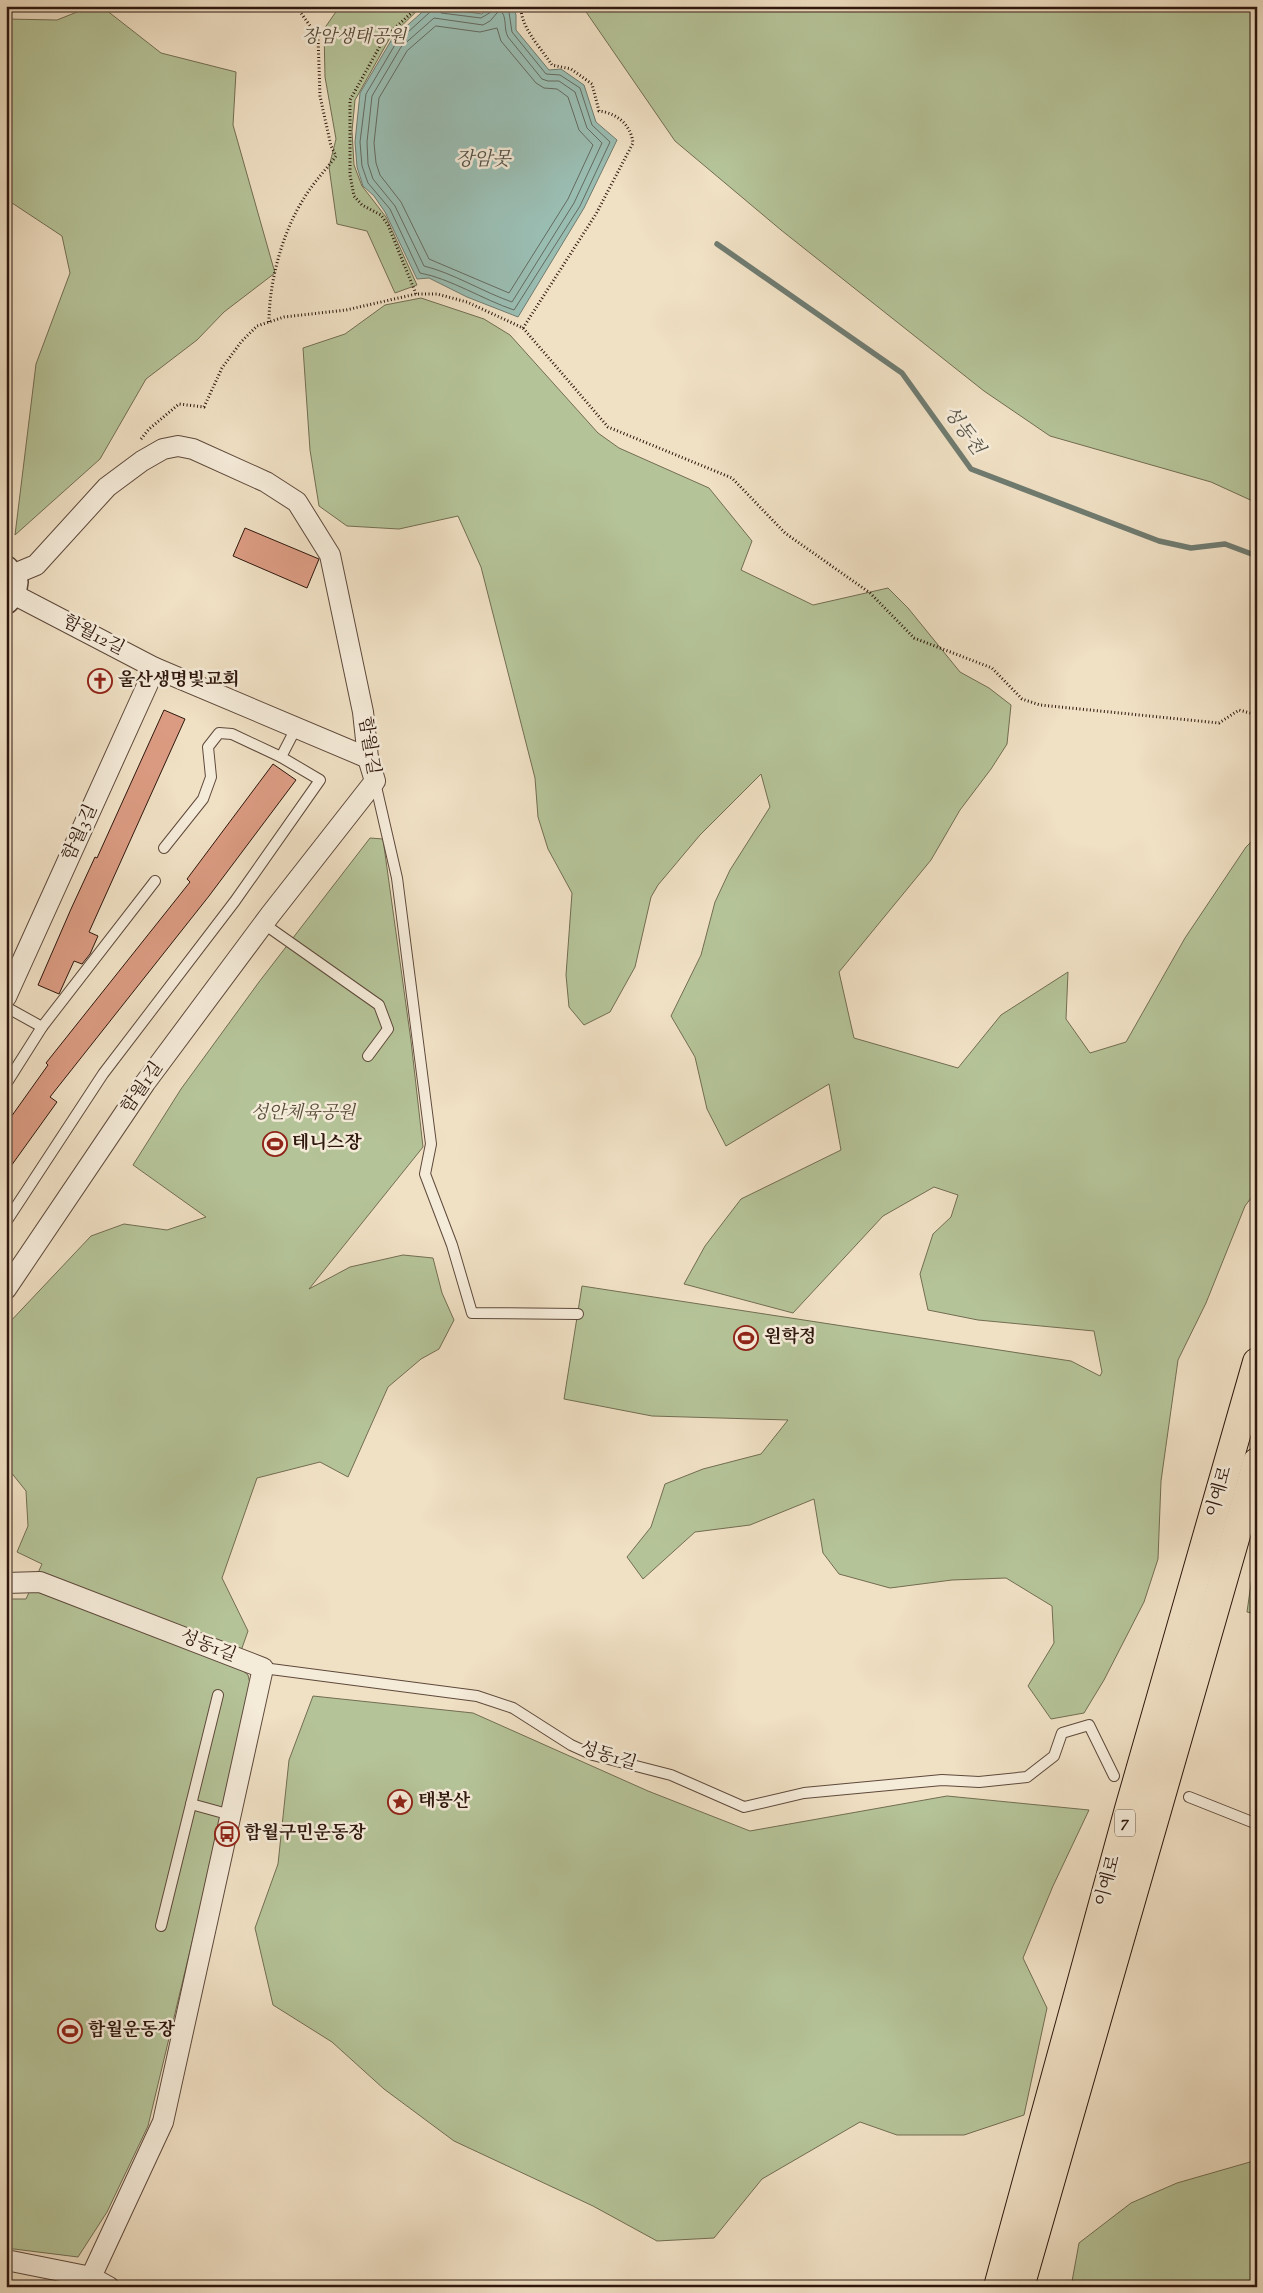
<svg xmlns="http://www.w3.org/2000/svg" width="1263" height="2293" font-family="'Sorts Mill Goudy','Noto Serif KR',serif">
  <style>
    .green { fill: #b5c398; stroke: #726d52 }
    .water { fill: #9abdb2; stroke: #6f7b70 }
    .lines { fill: none; stroke-linecap: round; stroke-linejoin: round }
    .shore { stroke: #646a60; stroke-width: 1 }
    .stream { stroke: #6f7b70; stroke-width: 5.5 }
    .building { fill: #db9b82; stroke: #2e170d }
    .service-casing { stroke: #5e493b; stroke-width: 12 }
    .minor-casing { stroke: #5e493b; stroke-width: 22 }
    .tertiary-casing { stroke: #5e493b; stroke-width: 28 }
    .trunk-casing { stroke: #2e170d; stroke-width: 30 }
    .path { stroke: #2e170d; stroke-width: 3; stroke-dasharray: 1 2.5; stroke-linecap: butt }
    .service { stroke: #f5ebd9; stroke-width: 10 }
    .minor { stroke: #f5ebd9; stroke-width: 20 }
    .tertiary { stroke: #f5ebd9; stroke-width: 25 }
    .trunk { stroke: #f0e0c4; stroke-width: 28 }
    .labels { text-anchor: middle; dominant-baseline: central; stroke-width: 5; stroke-linejoin: round; paint-order: stroke }
    .shield { fill: #f5ebd9; stroke: #6a574a; stroke-width: 1 }
    .shield-label { font-size: 16px; font-weight: bold; fill: #2e170d }
    .park-label { font-size: 18px; font-style: italic; fill: #564b37; stroke: #f5ebd9 }
    .street-label { font-size: 18px; fill: #2e170d; stroke: #f5ebd9 }
    .poi-label { font-size: 18px; font-weight: bold; fill: #2e170d; stroke: #f5ebd9; text-anchor: start }
    .water-label { font-size: 19px; font-style: italic; fill: #545147; stroke: #f5ebd9 }
  </style>
  <rect width="100%" height="100%" fill="#f0e0c4"/>
  <filter id="stains"><feTurbulence type="fractalNoise" baseFrequency=".004" numOctaves="4"/><feColorMatrix values="0 0 0 0 .2 0 0 0 0 .09 0 0 0 0 .02 0 0 0 .5 -.17"/></filter>
  <radialGradient id="worn" r=".72"><stop offset=".6" stop-color="#630" stop-opacity="0"/><stop offset="1" stop-color="#630" stop-opacity=".3"/></radialGradient>
  <g class="green">
    <path d="M92,6H101L161,53L236,72L233,125L275,273L224,312L197,340L146,379L100,459L15,535L36,364L70,273L62,236L6,199V19L57,20Z"/>
    <path d="M340,6H422L391,36L355,100L352,131L354,165L362,186L386,217L417,285L395,293L367,231L337,224L329,167L336,139L325,77L324,29Z"/>
    <path d="M582,6H1257V503L1211,482L1050,436L984,391L781,230L675,141Z"/>
    <path d="M421,298L484,319L510,335L598,433L619,448L709,488L752,541L741,570L813,605L888,588L908,608L960,672L989,688L1011,705L1007,744L991,769L960,810L931,860L839,972L854,1038L958,1068L1001,1015L1068,972L1066,1019L1090,1053L1126,1042L1185,938L1246,847L1257,836V1190L1245,1206L1206,1303L1178,1360L1161,1481L1158,1559L1144,1602L1104,1680L1084,1713L1051,1719L1028,1686L1054,1643L1052,1606L1006,1578L952,1580L890,1588L839,1574L823,1553L814,1499L750,1525L695,1532L643,1579L627,1557L651,1527L665,1484L703,1469L761,1454L788,1420L652,1416L564,1399L582,1286L1071,1361L1100,1376L1102,1372L1094,1331L978,1320L928,1310L920,1274L933,1234L951,1217L958,1195L934,1187L883,1216L793,1313L684,1284L705,1246L741,1199L841,1150L829,1084L726,1146L707,1109L695,1057L671,1016L701,955L715,902L730,870L770,807L761,774L700,835L658,885L651,897L635,967L610,1012L584,1025L569,1007L566,975L572,893L548,849L538,817L535,778L481,567L458,516L399,529L347,526L319,506L310,450L303,348L345,334L385,305Z"/>
    <path d="M370,838L383,839L411,1041L423,1147L309,1289L350,1267L403,1255L433,1258L442,1293L454,1320L439,1349L421,1359L388,1387L348,1477L320,1462L257,1478L222,1578L248,1631L236,1665L248,1675L252,1692L148,2126L107,2212L78,2257L6,2248V1599H26L42,1564L17,1552L28,1526L26,1491L6,1466V1326L91,1236L124,1224L167,1230L206,1217L133,1165L181,1089L259,982Z"/>
    <path d="M1257,1556V1614L1247,1612L1254,1562Z"/>
    <path d="M313,1696L473,1713L648,1791L750,1831L947,1796L1089,1810L1053,1886L1023,1958L1047,2008L1024,2115L964,2135H897L860,2122L762,2179L714,2238L657,2241L593,2206L454,2141L384,2089L332,2042L273,2005L255,1928L278,1864L289,1760Z"/>
    <path d="M1257,2160V2287H1071L1079,2243L1131,2203L1177,2183Z"/>
  </g>
  <path class="water" d="M429,6L482,14L489,6H513L516,15V30L549,70L561,69L584,85L596,122L617,140L584,208L518,317L467,297L429,278L417,279L385,212L374,196L363,186L357,167L355,142L360,93L392,39Z"/>
  <g class="lines">
    <g class="shore">
      <path d="M432,6L430,12L396,43L366,94L360,142L362,166L368,183L390,209L420,273C449,278 484,300 514,310L580,206L610,142L592,125L580,88L560,75L546,74L512,32L508,6"/>
      <path d="M437,6L441,13L481,18L491,12L492,6"/>
      <path d="M500,10C508,17 503,28 508,37L542,79L548,81H559L575,92L587,128L602,143L574,203L512,302C483,292 453,273 424,266L395,206L373,179L368,164L367,142L372,96L401,47L434,18L483,25L490,21Z"/>
      <path d="M436,26L480,32L497,28L501,41L536,83L544,88L557,89L568,97L579,130L593,145L568,199L509,293L429,259L401,202L380,175L376,163L374,143L379,98L407,51Z"/>
    </g>
    <path class="stream" d="M717,244L902,373L971,469L1159,541L1191,548L1225,544L1257,556"/>
  </g>
  <g class="building">
    <path d="M245,528L319,559L307,588L233,556Z"/>
    <path d="M164,710L185,719L89,932L98,936L90,954L82,964L74,961L59,994L38,985L71,909L95,857L97,858Z"/>
    <path d="M273,764L296,780L209,896L50,1097L57,1102L6,1173V1124L48,1065L46,1063L190,882L187,879Z"/>
  </g>
  <g class="lines">
    <defs>
      <g id="service">
        <path d="M375,782L397,878L431,1144L425,1174L452,1245L472,1313L578,1314"/>
        <path d="M164,848L203,799L211,777L208,747L219,733L232,734L281,757"/>
        <path d="M264,924L379,1005L388,1029L368,1056"/>
        <path d="M6,1007L42,1027"/>
        <path d="M6,1084L42,1027L155,881"/>
        <path d="M6,1222L103,1074L235,901L320,780L281,757L296,728"/>
        <path d="M263,1668L477,1696L513,1708L571,1745L593,1755L671,1775L744,1807L804,1793L942,1780L979,1782L1027,1777L1054,1756L1062,1733L1089,1725L1114,1776"/>
        <path d="M1189,1797L1257,1824"/>
        <path d="M191,1804L231,1815"/>
        <path d="M161,1926L218,1695"/>
      </g>
      <g id="minor">
        <path d="M13,594L155,668L368,758"/>
        <path d="M6,997L155,668"/>
        <path d="M6,1289L145,1083L270,915L375,781L368,758L363,712L330,555L297,502L266,482L193,449L178,446L163,449L142,461L107,487L36,565L12,575"/>
        <path d="M6,1583L40,1582L263,1668L163,2122L91,2277"/>
        <path d="M6,2260L91,2277L109,2287"/>
      </g>
      <path id="tertiary" d="M6,569L15,582L13,594L6,601"/>
      <g id="trunk">
        <path d="M998,2287L1129,1809L1257,1362"/>
        <path d="M1020,2287L1257,1462"/>
      </g>
    </defs>
    <use href="#service" class="service-casing"/>
    <use href="#minor" class="minor-casing"/>
    <use href="#tertiary" class="tertiary-casing"/>
    <use href="#trunk" class="trunk-casing"/>
    <g class="path">
      <path d="M456,6L468,8L481,6"/>
      <path d="M521,6C520,27 541,48 552,65L571,69L592,84L599,111C617,113 631,125 633,143L596,214L523,328"/>
      <path d="M416,294L388,225L381,215L362,205L354,196L350,175V100L385,37L419,6"/>
      <path d="M269,322C269,283 282,233 303,200C312,184 325,171 336,156L331,146L320,96L318,37L296,6"/>
      <path d="M141,439L149,429L179,404L204,407L222,368L241,342L257,326L284,317L346,310L416,294H437L467,302L523,328L608,427L732,478L785,533L870,593L914,638L992,668L1022,699L1040,705L1219,723L1239,710L1257,715"/>
    </g>
    <use href="#service" class="service"/>
    <use href="#minor" class="minor"/>
    <use href="#tertiary" class="tertiary"/>
    <use href="#trunk" class="trunk"/>
  </g>
  <defs>
    <symbol id="church-ring" viewBox="-11 -11 22 22"><circle r="9.5" fill="#f5ebd9" stroke="#8f2418" stroke-width="1.5"/><path d="M-1.2-6h2.4v3.5h3.3v2.4h-3.3V6h-2.4V-.1h-3.3v-2.4h3.3Z" fill="#8f2418"/></symbol>
    <symbol id="stadium-ring" viewBox="-11 -11 22 22"><circle r="9.5" fill="#f5ebd9" stroke="#8f2418" stroke-width="1.5"/><path d="M0-5a6.5 5 0 1 0 0 10a6.5 5 0 1 0 0-10ZM-3.5-1.8h7v3.6h-7Z" fill="#8f2418"/></symbol>
    <symbol id="sight-ring" viewBox="-11 -11 22 22"><circle r="9.5" fill="#f5ebd9" stroke="#8f2418" stroke-width="1.5"/><path d="M0-6L1.8-2.2L6-1.7L2.9 1.2L3.7 5.4L0 3.3L-3.7 5.4L-2.9 1.2L-6-1.7L-1.8-2.2Z" fill="#8f2418"/></symbol>
    <symbol id="bus-ring" viewBox="-11 -11 22 22"><circle r="9.5" fill="#f5ebd9" stroke="#8f2418" stroke-width="1.5"/><path d="M-5-6H5V4H4V6H2V4H-2V6H-4V4H-5ZM-3.5-4V0h7V-4ZM-3.5 1.2v1.5H-2V1.2ZM2 1.2v1.5H3.5V1.2Z" fill="#8f2418"/></symbol>
  </defs>
  <g fill-rule="evenodd">
    <use href="#church-ring" x="86" y="667" width="28" height="28"/>
    <use href="#stadium-ring" x="261" y="1130" width="28" height="28"/>
    <use href="#stadium-ring" x="732" y="1324" width="28" height="28"/>
    <use href="#sight-ring" x="386" y="1788" width="28" height="28"/>
    <use href="#bus-ring" x="213" y="1820" width="28" height="28"/>
    <use href="#stadium-ring" x="56" y="2017" width="28" height="28"/>
  </g>
  <g class="labels">
    <rect class="shield" x="1115" y="1809.5" width="20" height="27" rx="4"/>
    <g class="shield-label">
      <text x="1125" y="1823">7</text>
    </g>
    <g class="park-label">
      <text x="354" y="38">장암생태공원</text>
      <text x="303" y="1114">성안체육공원</text>
    </g>
    <g class="street-label">
      <text transform="translate(93 636) rotate(27)">함월12길</text>
      <text transform="translate(368 746) rotate(81)">함월1길</text>
      <text transform="translate(81 833) rotate(-66)">함월3길</text>
      <text transform="translate(143 1088) rotate(-55)">함월1길</text>
      <text transform="translate(1220 1492) rotate(-74)">이예로</text>
      <text transform="translate(208 1647) rotate(21)">성동1길</text>
      <text transform="translate(608 1757) rotate(17)">성동1길</text>
      <text transform="translate(1109 1881) rotate(-75)">이예로</text>
    </g>
    <g class="poi-label">
      <text x="118" y="681">울산생명빛교회</text>
      <text x="292" y="1144">테니스장</text>
      <text x="764" y="1338">원학정</text>
      <text x="418" y="1802">태봉산</text>
      <text x="244" y="1834">함월구민운동장</text>
      <text x="88" y="2031">함월운동장</text>
    </g>
    <g class="water-label">
      <text x="483" y="160">장암못</text>
      <text transform="translate(963 431) rotate(54)">성동천</text>
    </g>
  </g>
  <rect width="1263" height="2293" fill="none" stroke="#f0e0c4" stroke-width="25"/>
  <rect x="8" y="8" width="1248" height="2278" fill="none" stroke="#2e170d" stroke-width="2.5"/>
  <rect x="12" y="12" width="1238" height="2268" fill="none" stroke="#2e170d"/>
  <rect width="100%" height="100%" filter="url(#stains)"/>
  <rect width="100%" height="100%" fill="url(#worn)"/>
</svg>
